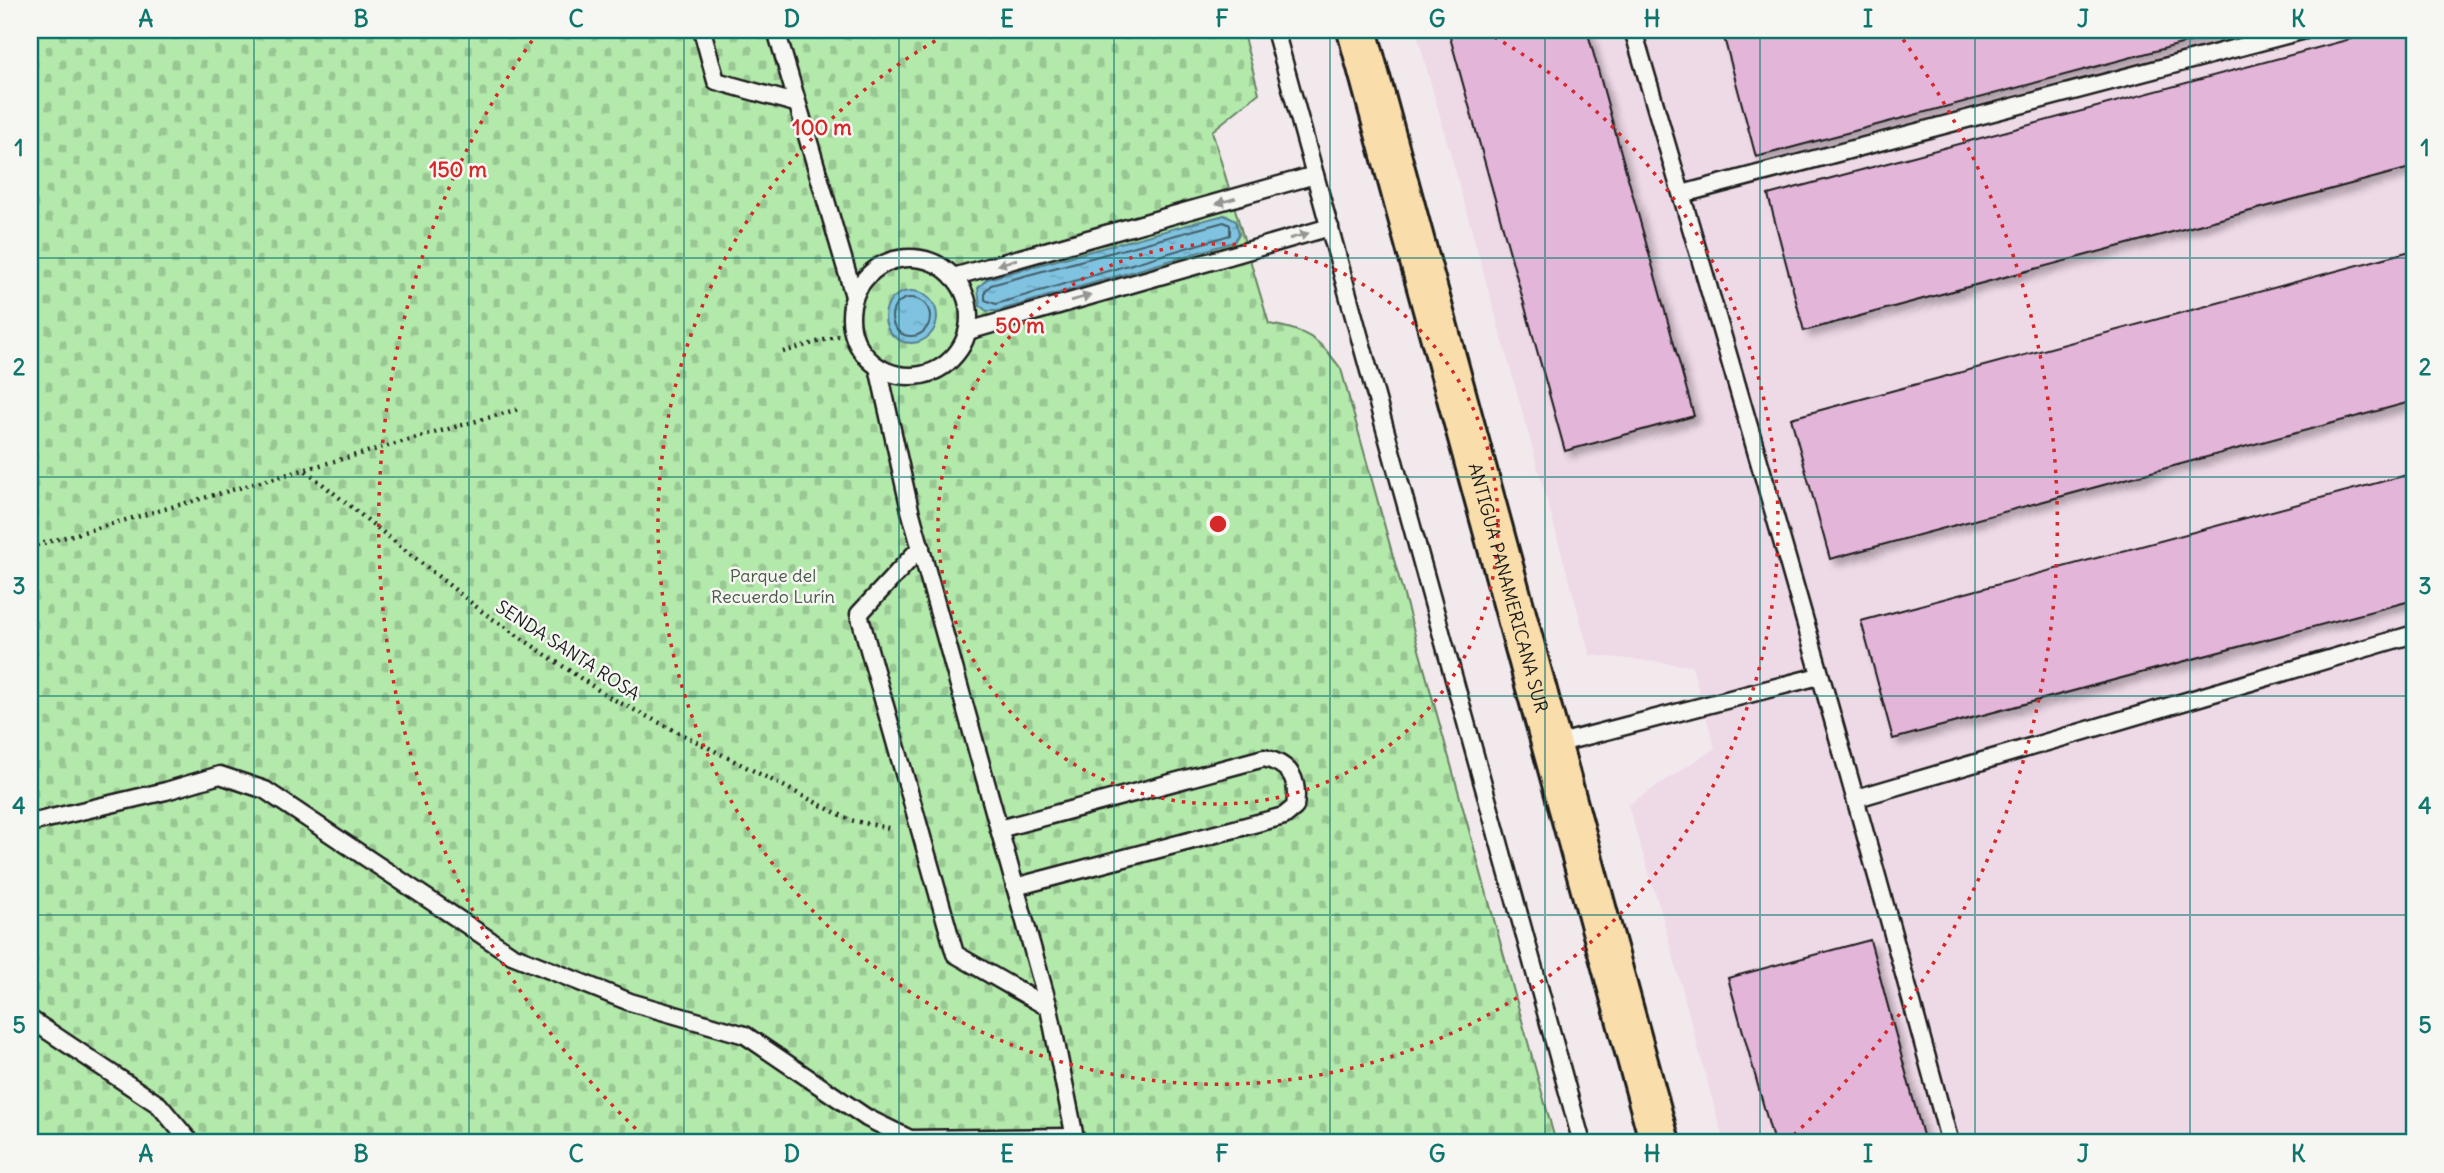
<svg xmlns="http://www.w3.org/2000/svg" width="2444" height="1173" font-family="Delius,sans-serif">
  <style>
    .built { fill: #eed9e7 }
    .cemetery { fill: url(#cemetery-stones); stroke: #688264; stroke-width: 2 }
    .water { fill: url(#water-ripples); stroke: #578092; stroke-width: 2 }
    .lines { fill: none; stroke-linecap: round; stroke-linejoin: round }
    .shore { stroke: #445f6a; stroke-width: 2 }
    .building { fill: #e3b5d9; stroke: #1c1c1c; stroke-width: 2; filter: url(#shadow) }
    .lane-casing { stroke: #1c1c1c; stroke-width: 21 }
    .primary-casing { stroke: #1c1c1c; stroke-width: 44 }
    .path { stroke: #1c1c1c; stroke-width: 4.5; stroke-dasharray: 2 5; stroke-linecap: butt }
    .lane { stroke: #f6f6f2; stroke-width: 16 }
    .primary { stroke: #f9deab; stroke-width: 38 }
    .oneway { fill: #949492 }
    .grid { fill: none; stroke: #0f766e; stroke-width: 2; stroke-opacity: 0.55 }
    .ring { fill: none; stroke: #d62828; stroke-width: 3.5; stroke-dasharray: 3.5 7 }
    .labels { text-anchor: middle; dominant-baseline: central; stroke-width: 5; stroke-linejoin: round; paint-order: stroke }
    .park-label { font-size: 18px; fill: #495a47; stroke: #f6f6f2 }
    .street-label { font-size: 18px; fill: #1c1c1c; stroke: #f6f6f2 }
    .centre { fill: #d62828; stroke: #f6f6f2; stroke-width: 3.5 }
    .ring-label { font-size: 21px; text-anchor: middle; font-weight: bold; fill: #d62828; stroke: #f6f6f2; stroke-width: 5; stroke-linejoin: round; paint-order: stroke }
    .neatline { fill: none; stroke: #0f766e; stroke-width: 2.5 }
    .grid-label { font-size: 23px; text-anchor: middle; font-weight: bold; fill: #0f766e }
  </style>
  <defs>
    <pattern id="cemetery-stones" width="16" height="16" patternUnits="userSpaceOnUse" patternTransform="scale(1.75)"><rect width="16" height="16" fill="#b3e9ab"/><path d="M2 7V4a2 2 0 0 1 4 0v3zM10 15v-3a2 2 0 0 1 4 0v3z" fill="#99c793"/></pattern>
    <pattern id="water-ripples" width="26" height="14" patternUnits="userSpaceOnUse" patternTransform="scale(1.75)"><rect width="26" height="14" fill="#7fc3e0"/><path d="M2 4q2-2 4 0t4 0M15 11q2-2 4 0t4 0" fill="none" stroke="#6da7c0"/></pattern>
    <filter id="shadow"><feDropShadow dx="6" dy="6" stdDeviation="3.5" flood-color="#0004"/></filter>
  </defs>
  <rect width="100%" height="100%" fill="#f2e9ed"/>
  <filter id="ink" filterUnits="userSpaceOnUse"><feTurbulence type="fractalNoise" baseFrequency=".0143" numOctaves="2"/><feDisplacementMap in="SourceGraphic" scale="14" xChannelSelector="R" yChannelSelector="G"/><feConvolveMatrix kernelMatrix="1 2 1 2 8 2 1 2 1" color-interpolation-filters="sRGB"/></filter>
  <g filter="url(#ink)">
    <path class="built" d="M1416,30H2414V1143H1724L1662,915L1628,805L1715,748L1692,666L1590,655Z"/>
    <path class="cemetery" d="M30,30H1242L1259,93L1212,131L1269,324C1306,330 1319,338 1341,369L1556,1143H30Z"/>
    <g class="water">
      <path d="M1224,215L1236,221L1239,234L1234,242L997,311H987L980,306L978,288L987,279Z"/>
      <circle cx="911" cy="317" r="26"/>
    </g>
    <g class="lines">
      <g class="shore">
        <path d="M1224,222L1230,225V235L996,304L985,300V291L991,285Z"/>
        <circle cx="911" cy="317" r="19"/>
      </g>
    </g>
    <g class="building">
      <path d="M1448,30H1587L1694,416L1565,451Z"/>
      <path d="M1722,30H2234L1756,157Z"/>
      <path d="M2384,30H2414V167L1804,331L1768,195Z"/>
      <path d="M2414,250V401L1830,559L1791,418Z"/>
      <path d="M2414,473V600L1893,739L1861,621Z"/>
      <path d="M1870,940L1925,1143H1774L1728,978Z"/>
    </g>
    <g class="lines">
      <defs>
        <g id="lane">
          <path d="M702,30L716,81L795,103"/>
          <path d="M776,30L854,296"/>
          <path d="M1275,30L1582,1143"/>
          <path d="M1633,30C1742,400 1850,771 1950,1143"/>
          <path d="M1682,194L2305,30"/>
          <circle cx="910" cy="317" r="59"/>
          <path d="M953,277L1315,175"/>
          <path d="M968,331L1330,227"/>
          <path d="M878,367L910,510L1049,1008L1076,1143"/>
          <path d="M921,547L859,614L955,954L1049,1008"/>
          <path d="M1552,745L1819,676"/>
          <path d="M1857,798L2414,634"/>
          <path d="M30,823L166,791L220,775L265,790L512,955L630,1002L745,1035L867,1118L910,1139L1074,1137"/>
          <path d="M999,829L1264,758C1292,765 1299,780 1295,807L1284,816L1015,887"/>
          <path d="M30,1019L159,1105L191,1143"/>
        </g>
        <g id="primary">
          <path id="s1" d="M1357,30L1660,1143"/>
        </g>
      </defs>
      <use href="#lane" class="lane-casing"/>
      <use href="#primary" class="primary-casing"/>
      <g class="path">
        <path d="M783,352L852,332"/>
        <path d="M306,471L484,613L607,696L850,820L893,829"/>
        <path d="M30,547L519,409"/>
      </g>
      <use href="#lane" class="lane"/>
      <use href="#primary" class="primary"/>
    </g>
    <defs><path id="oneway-solid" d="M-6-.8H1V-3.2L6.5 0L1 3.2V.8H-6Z" transform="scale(1.75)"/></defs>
    <g class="oneway">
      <use href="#oneway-solid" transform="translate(1226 201) rotate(164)"/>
      <use href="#oneway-solid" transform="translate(1299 236) rotate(-16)"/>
      <use href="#oneway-solid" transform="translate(1007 262) rotate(164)"/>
      <use href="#oneway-solid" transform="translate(1081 298) rotate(-16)"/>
    </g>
  </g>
  <path class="grid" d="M254,30V1143M469,30V1143M684,30V1143M899,30V1143M1114,30V1143M1330,30V1143M1545,30V1143M1760,30V1143M1975,30V1143M2190,30V1143M30,258H2414M30,477H2414M30,696H2414M30,915H2414"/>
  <g class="ring">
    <circle cx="1218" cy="524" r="280"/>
    <path d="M1485 32A560 560 0 1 1 951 32"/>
    <path d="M651 1143A839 839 0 0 1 539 31M1897 31A839 839 0 0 1 1785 1143"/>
  </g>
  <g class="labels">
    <g class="park-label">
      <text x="773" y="575">Parque del<tspan x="773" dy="21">Recuerdo Lurín</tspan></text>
    </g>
    <g class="street-label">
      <text stroke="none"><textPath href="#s1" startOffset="578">ANTIGUA PANAMERICANA SUR</textPath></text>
      <text transform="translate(568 650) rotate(33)">SENDA SANTA ROSA</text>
    </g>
  </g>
  <circle cx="1218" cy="524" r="10" class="centre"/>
  <g class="ring-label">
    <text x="822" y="135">100 m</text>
    <text x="458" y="177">150 m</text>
    <text x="1020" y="333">50 m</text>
  </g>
  <rect width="2444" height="1173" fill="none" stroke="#f6f6f2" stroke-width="77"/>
  <rect x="38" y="38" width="2368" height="1096" class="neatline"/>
  <g class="grid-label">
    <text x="146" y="27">A</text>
    <text x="361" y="27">B</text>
    <text x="576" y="27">C</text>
    <text x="792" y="27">D</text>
    <text x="1007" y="27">E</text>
    <text x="1222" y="27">F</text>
    <text x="1437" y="27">G</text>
    <text x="1652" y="27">H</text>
    <text x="1868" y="27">I</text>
    <text x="2083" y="27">J</text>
    <text x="2298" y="27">K</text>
    <text x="19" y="156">1</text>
    <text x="2425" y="156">1</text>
    <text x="19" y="375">2</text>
    <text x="2425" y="375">2</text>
    <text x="19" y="594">3</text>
    <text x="2425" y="594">3</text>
    <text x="19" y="814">4</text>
    <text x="2425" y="814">4</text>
    <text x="19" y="1033">5</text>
    <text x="2425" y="1033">5</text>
    <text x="146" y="1162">A</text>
    <text x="361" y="1162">B</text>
    <text x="576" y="1162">C</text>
    <text x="792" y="1162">D</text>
    <text x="1007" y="1162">E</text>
    <text x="1222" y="1162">F</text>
    <text x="1437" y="1162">G</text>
    <text x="1652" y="1162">H</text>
    <text x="1868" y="1162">I</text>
    <text x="2083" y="1162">J</text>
    <text x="2298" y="1162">K</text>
  </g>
</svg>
